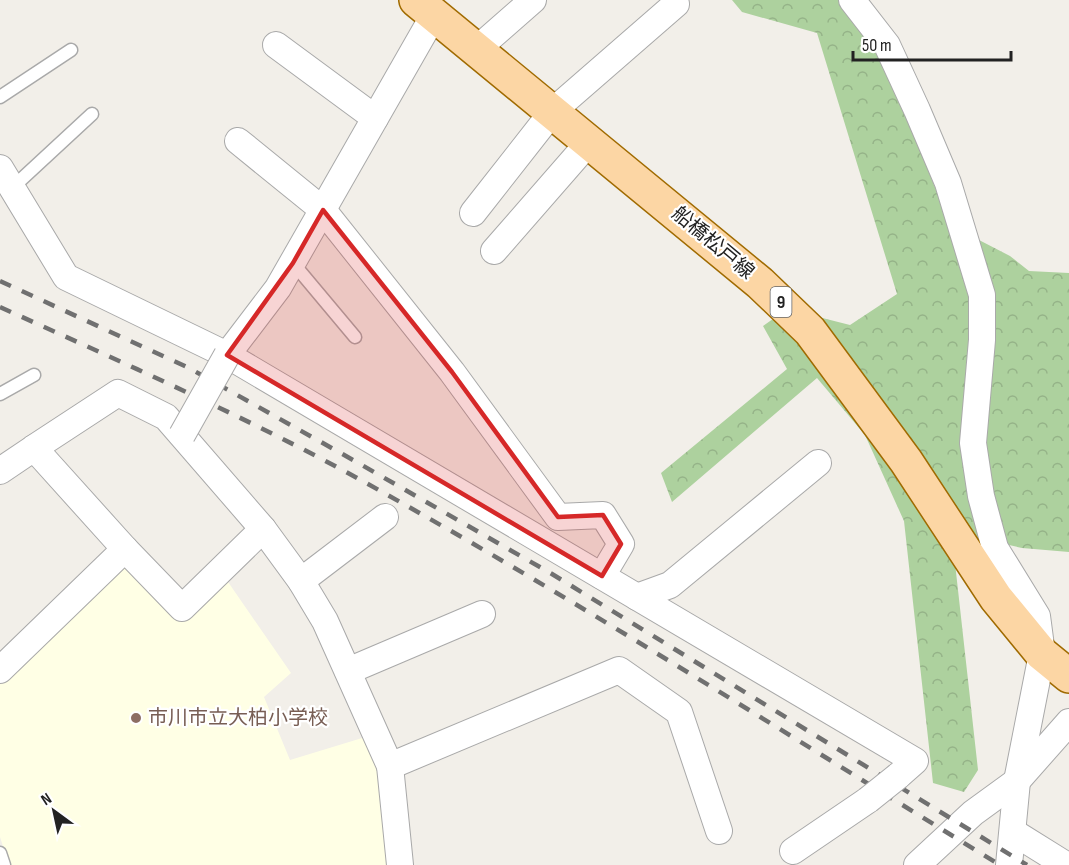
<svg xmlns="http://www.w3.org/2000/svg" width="1069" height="865" font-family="'Sofia Sans Condensed','Noto Sans JP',sans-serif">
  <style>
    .education { fill: #ffffe5 }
    .forest { fill: url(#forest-crowns) }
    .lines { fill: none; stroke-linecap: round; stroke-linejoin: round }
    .service-casing { stroke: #a9a9a9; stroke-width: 15 }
    .minor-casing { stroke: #a9a9a9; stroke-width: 28 }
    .primary-casing { stroke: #a06b00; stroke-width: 36 }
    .service { stroke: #fff; stroke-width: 12 }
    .minor { stroke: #fff; stroke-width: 26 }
    .primary { stroke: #fcd6a4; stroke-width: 33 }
    .rail { stroke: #707070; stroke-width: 4.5; stroke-dasharray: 12 12; stroke-linecap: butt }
    .minor-bridge-casing { stroke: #a9a9a9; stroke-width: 28; stroke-linecap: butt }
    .minor-bridge { stroke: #fff; stroke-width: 26 }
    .marked { fill: #d62828; fill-opacity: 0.2; stroke: #d62828; stroke-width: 4.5; stroke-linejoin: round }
    .education-dot { fill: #8d6e63; stroke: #fff; stroke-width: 2 }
    .labels { text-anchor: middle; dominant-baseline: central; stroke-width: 4.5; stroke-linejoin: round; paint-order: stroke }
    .shield { fill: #fff; stroke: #646464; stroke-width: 1.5 }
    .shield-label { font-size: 18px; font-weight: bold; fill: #222 }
    .street-label { font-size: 20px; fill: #222; stroke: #fff }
    .education-label { font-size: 20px; fill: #785e54; stroke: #fff; text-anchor: start }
  </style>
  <defs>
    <pattern id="forest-crowns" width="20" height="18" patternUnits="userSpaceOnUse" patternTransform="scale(1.5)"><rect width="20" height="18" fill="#add19e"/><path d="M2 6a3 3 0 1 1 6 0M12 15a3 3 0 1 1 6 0" fill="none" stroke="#95b388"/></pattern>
  </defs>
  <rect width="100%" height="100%" fill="#f2efe9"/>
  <path class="education" d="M124,559L182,622L226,579L291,673L264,697L290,760L372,735L396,865H9L0,837V678Z"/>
  <path class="forest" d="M732,0H847L869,22L950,225L1010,256L1029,271L1069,273V552L1022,548L973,537L955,563L978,770L964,792L933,783L904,521L865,435L817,378L672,502L661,473L787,369L763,326L787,309L850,325L897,294L817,33L742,12Z"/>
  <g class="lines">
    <defs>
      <g id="service">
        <path d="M0,97L71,50"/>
        <path d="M12,188L92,114"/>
        <path d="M293,263L355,337"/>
        <path d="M0,394L34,375"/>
        <path d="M0,853L4,865"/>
      </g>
      <g id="minor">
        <path d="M852,0L887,45L917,110L948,183L982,295V340L973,443L981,496L995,548L1037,616L1042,654L1017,781L1009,865"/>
        <path d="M276,45L375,118"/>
        <path d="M477,49L533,0"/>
        <path d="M238,141L323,210L452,372L558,517L603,515L621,544L602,576"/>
        <path d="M0,168L66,277L227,355L915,761L898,776"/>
        <path d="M473,213L553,111L676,4"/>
        <path d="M494,251L590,141"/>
        <path d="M227,355L278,288L434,15"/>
        <path d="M0,471L34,448"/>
        <path d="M125,549L182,608L263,529"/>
        <path d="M301,581L385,517"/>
        <path d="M637,597L670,585L818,463"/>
        <path d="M0,670L125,549L34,448L118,393L166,417L263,529L301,581L325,621L390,766L619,670L679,712L719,831"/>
        <path d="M348,671L482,614"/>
        <path d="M390,766L400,865"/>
        <path d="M1013,832L1066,865"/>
        <path d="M793,851L868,800"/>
        <path d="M917,865L973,813L1017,781L1069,722"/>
      </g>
      <path id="primary" d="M416,0L760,283L810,331L906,461L996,598L1042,654L1069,676"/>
    </defs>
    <use href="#service" class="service-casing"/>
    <use href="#minor" class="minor-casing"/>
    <use href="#primary" class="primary-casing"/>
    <use href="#service" class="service"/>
    <use href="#minor" class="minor"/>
    <use href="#primary" class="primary"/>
    <g class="rail">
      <path d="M0,281L189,368L353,460L552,574L1027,865"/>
      <path d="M0,307C117,360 235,412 348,473C570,595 784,733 1000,865"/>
    </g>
    <defs>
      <g id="minor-bridge">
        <path d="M182,435L227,355"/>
        <path d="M868,800L898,776"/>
      </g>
    </defs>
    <use href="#minor-bridge" class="minor-bridge-casing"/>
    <use href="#minor-bridge" class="minor-bridge"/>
  </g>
  <path class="marked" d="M323,210L452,372L558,517L603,515L621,544L602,576L227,355L293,263Z"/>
  <circle class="education-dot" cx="136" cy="718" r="6"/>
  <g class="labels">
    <rect class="shield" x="770.5" y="287" width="21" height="30" rx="4.5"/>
    <g class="shield-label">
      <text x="781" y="302">9</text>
    </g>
    <g class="street-label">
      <text transform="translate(713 243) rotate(40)">船橋松戸線</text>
    </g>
    <g class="education-label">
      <text x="148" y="718">市川市立大柏小学校</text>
    </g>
  </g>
  <g transform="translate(54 811) rotate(327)" stroke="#ffffff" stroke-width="4.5" paint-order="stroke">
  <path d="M0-4.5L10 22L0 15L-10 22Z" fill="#222222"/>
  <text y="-9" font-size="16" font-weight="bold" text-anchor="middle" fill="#222222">N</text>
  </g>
  <path d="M853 51v9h158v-9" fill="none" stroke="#222222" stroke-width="3"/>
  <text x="862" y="51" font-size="18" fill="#222222" stroke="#ffffff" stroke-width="4.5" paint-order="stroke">50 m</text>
</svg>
